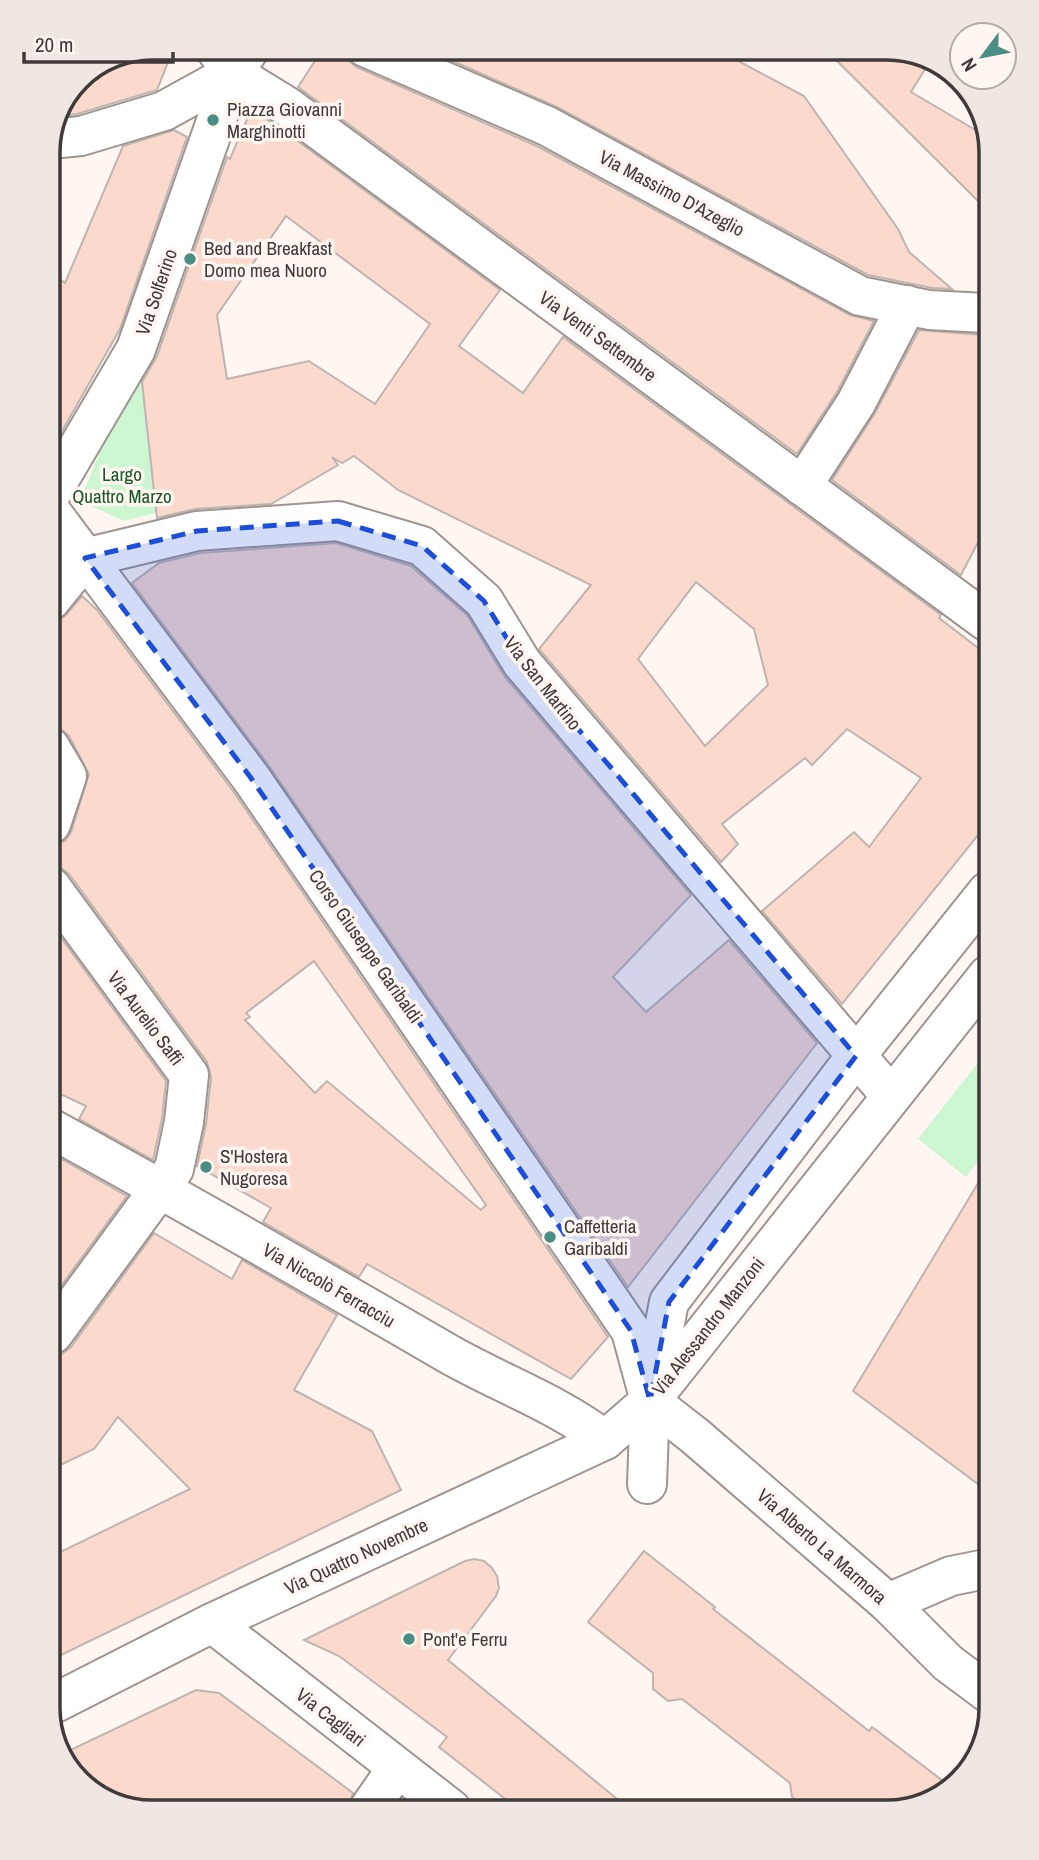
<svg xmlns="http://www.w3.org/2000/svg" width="1039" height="1860" font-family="'Archivo Narrow',sans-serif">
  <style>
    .green { fill: #ccf6d1 }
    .building { fill: #fbd9cc; stroke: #beb4b0; stroke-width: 2; fill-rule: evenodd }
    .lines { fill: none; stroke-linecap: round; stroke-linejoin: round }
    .minor-casing { stroke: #9e9591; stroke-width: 42 }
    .minor { stroke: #fff; stroke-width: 38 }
    .marked { fill: #1d4ed8; fill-opacity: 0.2; stroke: #1d4ed8; stroke-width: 5; stroke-dasharray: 14 9; stroke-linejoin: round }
    .poi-dot { fill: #498e85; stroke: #fff5f1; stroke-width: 2.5 }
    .labels { text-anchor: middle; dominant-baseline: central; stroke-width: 7; stroke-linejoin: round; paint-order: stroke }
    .poi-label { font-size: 19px; fill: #3f3b3a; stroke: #fff5f1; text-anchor: start }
    .street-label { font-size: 19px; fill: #3f3b3a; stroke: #fff5f1 }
    .park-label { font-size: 19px; fill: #185728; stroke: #fff5f1 }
    .rim { fill: none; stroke: #3f3b3a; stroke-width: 3.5 }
  </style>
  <rect width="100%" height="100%" fill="#fff5f1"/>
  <g class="green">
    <path d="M141,371L156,513L124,521L80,501L126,387Z"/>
    <path d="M988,1050L989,1146L966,1177L918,1139Z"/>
  </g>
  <g class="building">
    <path d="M151,47H174L157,90L77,114L61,116L78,78Z"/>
    <path d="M324,47H344L347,59L356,67L537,146L850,315L874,321L837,392L797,454L298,87Z"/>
    <path d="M421,47H712L804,96L898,229L909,252L952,289L932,288L868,275L557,107Z"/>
    <path d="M823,47L895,48L930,61L911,92L984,135V207Z"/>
    <path d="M251,110L276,125L500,290L459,346L523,393L563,337L941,615L939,618L986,654L987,824L842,1004L762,911L854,832L869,847L921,778L847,729L812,765L805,758L722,824L738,844L721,862L539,649L591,585L398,490L354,456L342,463L332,457L338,465L271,504L195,509L157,518L142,382L157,356L227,157L230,159ZM286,216L430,324L375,404L309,361L227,379L217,315ZM696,582L754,629L768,685L705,746L638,659Z"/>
    <path d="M174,130L187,137L120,329L49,454L48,270L65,283L123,146Z"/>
    <path d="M919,330L985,335L986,527L961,575L832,480L875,413Z"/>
    <path d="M336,543L411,566L467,615L505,677L691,895L613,977L646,1012L729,940L817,1043L628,1287L269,766L132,583L159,563L200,553Z"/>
    <path d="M82,596L97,610L233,791L604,1331L608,1337L571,1379L367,1264L359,1277L263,1222L271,1208L197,1166L206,1124L211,1077L207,1062L69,874L60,867L51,866V850L53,845L65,841L71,832L89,774L69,736L58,727L50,716V622L58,621L66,615ZM314,961L486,1205L481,1210L327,1081L315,1093L245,1020L250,1017L246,1013Z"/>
    <path d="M51,924L166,1081L162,1119L153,1160L79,1119L86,1106L52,1090Z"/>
    <path d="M56,1156L127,1196L53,1297L52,1162Z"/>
    <path d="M989,1165L990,1442V1493L853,1391Z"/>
    <path d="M154,1233L232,1279L242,1260L337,1315L294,1390L372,1431L401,1490L55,1658L54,1555L190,1489L118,1417L94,1449L54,1468L53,1355L62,1354L71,1347Z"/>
    <path d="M644,1551L715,1607L713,1609L869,1731L872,1727L943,1781L925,1805L805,1806L792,1797L790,1783L682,1699L668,1701L653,1689V1673L588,1622Z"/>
    <path d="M474,1559L484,1561L492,1568L497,1576L499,1588L496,1596L448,1660L628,1808L518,1809L439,1747L447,1737L339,1656L304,1640L465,1561Z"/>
    <path d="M196,1690L219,1693L353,1793L347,1811L145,1813L93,1795L60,1755Z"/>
  </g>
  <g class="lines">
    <defs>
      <g id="minor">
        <path d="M214,47L233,73L288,107L986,621"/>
        <path d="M365,47L547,126L860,296L929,310L985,313"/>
        <path d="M50,139L81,136L164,111L233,73"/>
        <path d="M802,486L856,403L907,305"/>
        <path d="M49,497L136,349L233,73L251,47"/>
        <path d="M49,509L251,778L614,1306L631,1331L650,1401"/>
        <path d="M85,558L197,531L338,521L422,546L484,601L522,663L891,1096"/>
        <path d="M50,601L85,558"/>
        <path d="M50,747L67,776L51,824"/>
        <path d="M51,887L189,1075L184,1122L174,1169L53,1334"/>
        <path d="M52,1129C185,1202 316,1277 447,1353C499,1383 557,1403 605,1440"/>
        <path d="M650,1401L695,1436L888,1603L948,1663L991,1695"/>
        <path d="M647,1484L650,1401L669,1302L856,1056L987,892"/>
        <path d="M888,1603L951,1576L991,1568"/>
        <path d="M212,1623L451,1809"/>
        <path d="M55,1703L212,1623L605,1440L650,1401L988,975"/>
        <path d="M368,1810L397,1768"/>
      </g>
    </defs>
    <use href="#minor" class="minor-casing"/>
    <use href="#minor" class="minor"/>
  </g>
  <path class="marked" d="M338,521L422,546L484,601L522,663L856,1056L669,1302L650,1401L631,1331L614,1306L251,778L85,558L197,531Z"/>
  <g class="poi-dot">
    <circle cx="213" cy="120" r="7"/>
    <circle cx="190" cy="259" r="7"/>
    <circle cx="206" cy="1167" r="7"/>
    <circle cx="550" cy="1237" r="7"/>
    <circle cx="409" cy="1639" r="7"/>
  </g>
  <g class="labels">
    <g class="poi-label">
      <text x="227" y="109">Piazza Giovanni<tspan x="227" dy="22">Marghinotti</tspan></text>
      <text x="204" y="248">Bed and Breakfast<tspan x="204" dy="22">Domo mea Nuoro</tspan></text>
      <text x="220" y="1156">S'Hostera<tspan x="220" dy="22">Nugoresa</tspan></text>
      <text x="564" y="1226">Caffetteria<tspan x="564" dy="22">Garibaldi</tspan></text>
      <text x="423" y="1639">Pont'e Ferru</text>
    </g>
    <g class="street-label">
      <text transform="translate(672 193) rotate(28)">Via Massimo D'Azeglio</text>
      <text transform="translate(156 292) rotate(-71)">Via Solferino</text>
      <text transform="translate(598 336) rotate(36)">Via Venti Settembre</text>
      <text transform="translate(543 683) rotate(52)">Via San Martino</text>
      <text transform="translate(366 946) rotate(55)">Corso Giuseppe Garibaldi</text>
      <text transform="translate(146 1018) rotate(53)">Via Aurelio Saffi</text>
      <text transform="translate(329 1285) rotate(30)">Via Niccolò Ferracciu</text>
      <text transform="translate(708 1326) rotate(-52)">Via Alessandro Manzoni</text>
      <text transform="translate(822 1546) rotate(41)">Via Alberto La Marmora</text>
      <text transform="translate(356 1556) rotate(-25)">Via Quattro Novembre</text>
      <text transform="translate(331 1717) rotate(38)">Via Cagliari</text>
    </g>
    <g class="park-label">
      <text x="122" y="474">Largo<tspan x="122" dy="22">Quattro Marzo</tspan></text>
    </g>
  </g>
  <path d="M0 0H1039V1860H0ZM152 60H887A92 92 0 0 1 979 152V1708A92 92 0 0 1 887 1800H152A92 92 0 0 1 60 1708V152A92 92 0 0 1 152 60Z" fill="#f0e6e2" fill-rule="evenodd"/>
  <path class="rim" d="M152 60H887A92 92 0 0 1 979 152V1708A92 92 0 0 1 887 1800H152A92 92 0 0 1 60 1708V152A92 92 0 0 1 152 60Z"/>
  <g transform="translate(983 56) rotate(238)"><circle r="33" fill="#fff5f1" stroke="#b2aba8" stroke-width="2"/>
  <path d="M0-5L12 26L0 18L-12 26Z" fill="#498e85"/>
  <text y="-10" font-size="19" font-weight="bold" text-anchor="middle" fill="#3f3b3a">N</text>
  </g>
  <path d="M24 52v10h149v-10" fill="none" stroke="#3f3b3a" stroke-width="3.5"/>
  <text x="35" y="52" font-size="21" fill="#3f3b3a" stroke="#fff5f1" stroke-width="5" paint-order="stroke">20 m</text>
</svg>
